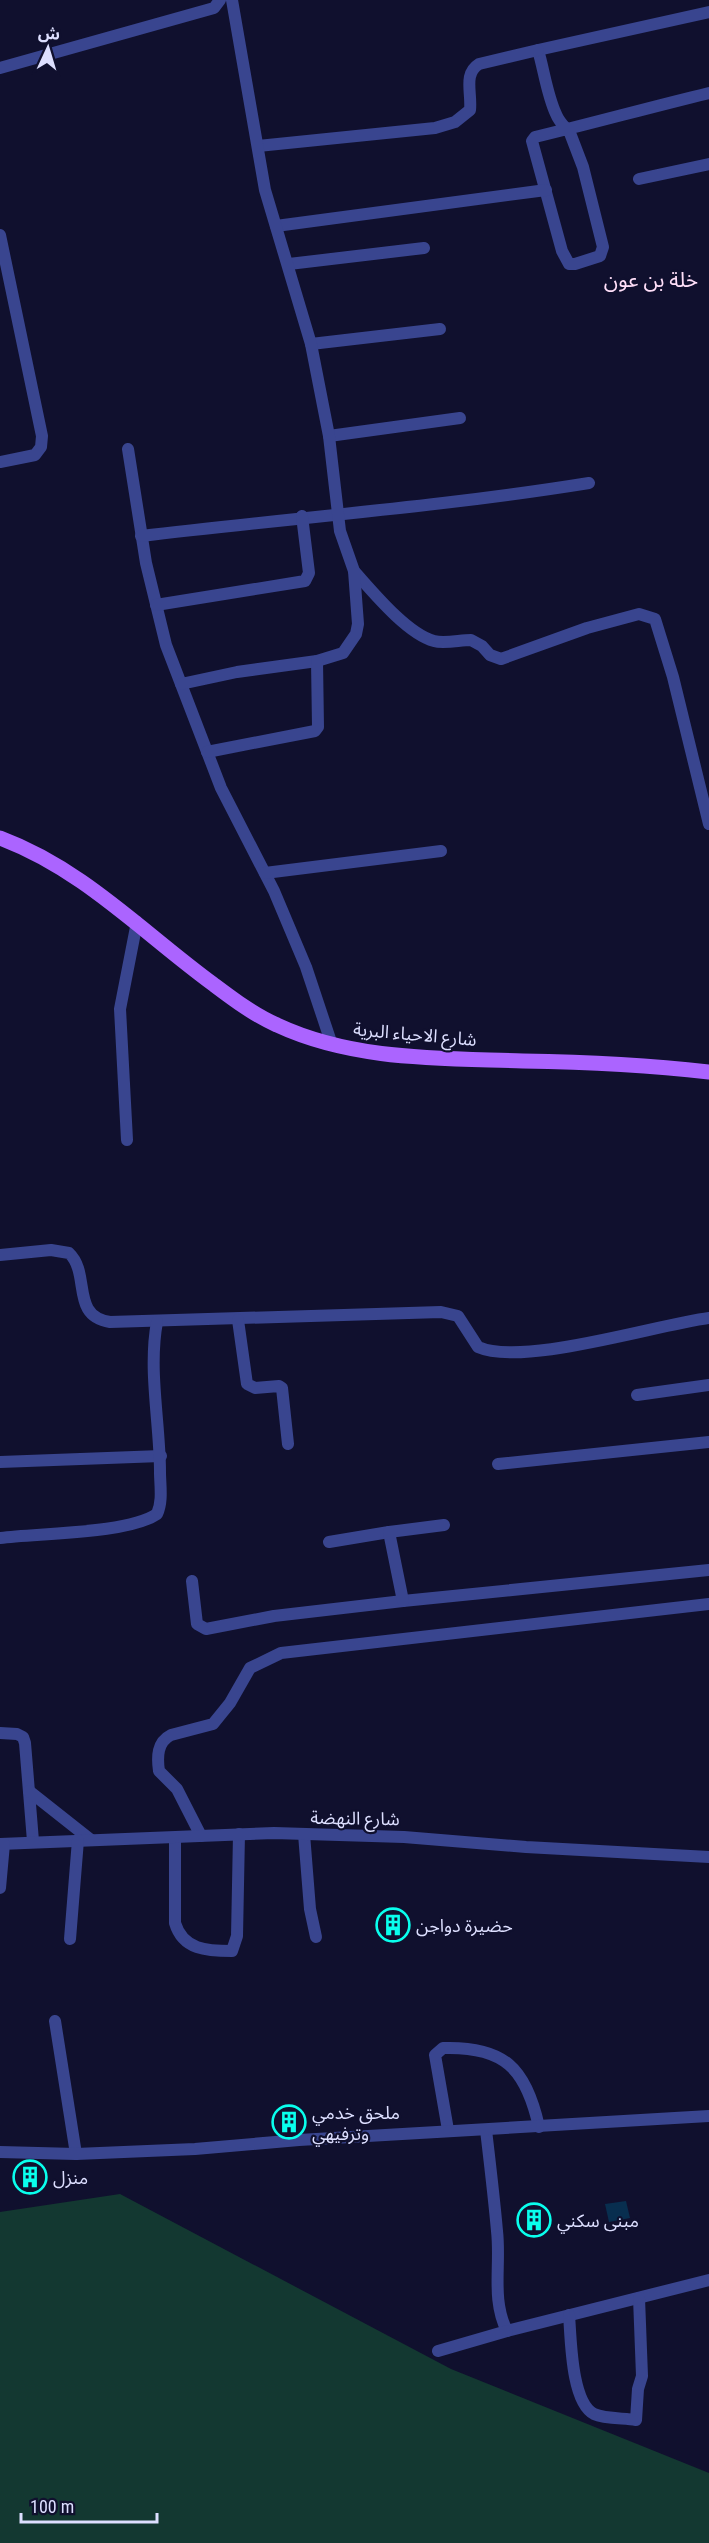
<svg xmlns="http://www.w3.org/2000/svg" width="709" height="2543" font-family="'Roboto Condensed','Noto Sans Arabic',sans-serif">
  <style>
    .green { fill: #133831 }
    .water { fill: #082e4f }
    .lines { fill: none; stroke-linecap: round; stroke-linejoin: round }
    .minor { stroke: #39458f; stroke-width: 12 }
    .major { stroke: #ab64ff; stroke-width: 15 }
    .labels { text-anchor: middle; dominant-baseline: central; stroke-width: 4.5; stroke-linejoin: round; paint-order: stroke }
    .street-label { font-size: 18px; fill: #dddfff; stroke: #10102e }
    .poi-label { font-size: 18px; fill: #dddfff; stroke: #10102e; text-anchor: start }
    .quarter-label { font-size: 21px; fill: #ffdff9; stroke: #10102e }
  </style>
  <rect width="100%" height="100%" fill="#10102e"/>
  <path class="green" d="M120,2194L451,2369L709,2473V2543H0V2212Z"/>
  <path class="water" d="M626,2201L630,2218L609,2222L605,2204Z"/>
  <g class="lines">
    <g class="minor">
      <path d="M709,12L538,50C544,70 547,95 556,114C559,122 565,127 570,133L583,167L603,247L600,256L575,264H569L562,251L532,141L535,137C593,123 651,107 709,93"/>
      <path d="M0,68L214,8L220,0"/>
      <path d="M258,146L435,128L455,122L470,110C472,93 463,74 479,64L538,50"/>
      <path d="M639,179L709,164"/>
      <path d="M276,226L546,190"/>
      <path d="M0,235L42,436L41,447L35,455L0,462"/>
      <path d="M289,264L424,248"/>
      <path d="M311,344L440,329"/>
      <path d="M329,436L460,418"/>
      <path d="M128,449L146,563L166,645L221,788L274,891L306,967L332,1045"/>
      <path d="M141,536C291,518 440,507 589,483"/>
      <path d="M354,571C372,591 407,634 434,641C444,644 460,640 471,640L482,646L490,655L501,659L587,628L639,614L655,619L673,677L709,824"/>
      <path d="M156,605L305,581L309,573L302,516"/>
      <path d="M181,684L237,672L317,661L343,653L356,634L358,624L354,571L340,531L329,436L311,344L265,190L232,0"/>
      <path d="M207,752L315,731L318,727L317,661"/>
      <path d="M265,873L441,851"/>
      <path d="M127,1140L120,1009L137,922"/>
      <path d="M0,1255L51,1250L69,1253C91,1274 70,1316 110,1322L441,1312L458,1316L478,1347C523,1367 655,1325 709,1318"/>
      <path d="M238,1320L247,1384L255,1388L279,1386L282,1388L288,1444"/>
      <path d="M637,1395L709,1385"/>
      <path d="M0,1462L161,1456"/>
      <path d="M498,1464L709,1442"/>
      <path d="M0,1538C38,1533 128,1534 157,1514C163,1501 160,1485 160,1472C160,1423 148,1370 157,1322"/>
      <path d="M329,1542L389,1532"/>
      <path d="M192,1581L197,1624L206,1629L274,1616L403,1601L709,1570"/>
      <path d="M403,1601L389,1532L444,1525"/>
      <path d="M0,1733L17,1734L23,1737L25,1743L33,1841"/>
      <path d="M29,1791L91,1840"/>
      <path d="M304,1834L310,1909L316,1937"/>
      <path d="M201,1836L177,1789L159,1771C157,1757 157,1742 171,1735L213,1724L230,1703L250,1668L281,1653L709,1604"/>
      <path d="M175,1838V1923C183,1950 207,1951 232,1951L237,1936L239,1834"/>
      <path d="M0,1844L274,1833L404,1837L526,1847L709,1857"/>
      <path d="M0,1888L4,1844"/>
      <path d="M70,1939L78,1840"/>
      <path d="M55,2021L76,2154"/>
      <path d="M448,2130L435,2055L443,2048C504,2046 526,2068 539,2127"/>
      <path d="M486,2130C490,2164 494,2197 497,2231C501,2266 491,2299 507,2331L709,2280"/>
      <path d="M0,2152L76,2154L195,2149L299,2140L709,2116"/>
      <path d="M569,2315C571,2338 571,2402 594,2414C605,2419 624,2418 636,2420L638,2389L642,2376L639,2298"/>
      <path d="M438,2351L507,2331"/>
    </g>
    <path class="major" d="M0,838C83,869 142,932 213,984C233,999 254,1015 277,1025C354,1061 441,1058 523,1061C585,1062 647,1065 709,1072"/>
  </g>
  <defs>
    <symbol id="building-ring" viewBox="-11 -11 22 22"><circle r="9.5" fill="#10102e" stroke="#09ffed" stroke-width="1.5"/><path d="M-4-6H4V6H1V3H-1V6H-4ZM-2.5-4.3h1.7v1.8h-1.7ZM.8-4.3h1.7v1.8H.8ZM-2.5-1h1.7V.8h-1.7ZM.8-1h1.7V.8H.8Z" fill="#09ffed"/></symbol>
  </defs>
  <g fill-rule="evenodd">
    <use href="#building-ring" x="374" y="1906" width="38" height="38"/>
    <use href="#building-ring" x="270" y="2103" width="38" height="38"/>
    <use href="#building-ring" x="11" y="2158" width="38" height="38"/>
    <use href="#building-ring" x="515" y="2201" width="38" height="38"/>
  </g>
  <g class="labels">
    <g class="street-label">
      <text transform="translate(415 1034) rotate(5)">شارع الاحياء البرية</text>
      <text transform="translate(355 1818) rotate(1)">شارع النهضة</text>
    </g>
    <g class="poi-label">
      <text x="416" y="1925">حضيرة دواجن</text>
      <text x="312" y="2112">ملحق خدمي<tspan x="312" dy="21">وترفيهي</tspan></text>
      <text x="53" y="2177">منزل</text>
      <text x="557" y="2220">مبنى سكني</text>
    </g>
    <g class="quarter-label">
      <text x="651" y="280">خلة بن عون</text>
    </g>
  </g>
  <g transform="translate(48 48) rotate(4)" stroke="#10102e" stroke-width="4.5" paint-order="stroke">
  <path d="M0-4.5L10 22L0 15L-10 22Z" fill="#dddfff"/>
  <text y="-9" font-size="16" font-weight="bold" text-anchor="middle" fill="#dddfff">ش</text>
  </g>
  <path d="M21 2513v9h136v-9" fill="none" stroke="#dddfff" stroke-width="3"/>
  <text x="30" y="2513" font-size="18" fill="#dddfff" stroke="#10102e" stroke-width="4.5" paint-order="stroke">100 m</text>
</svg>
